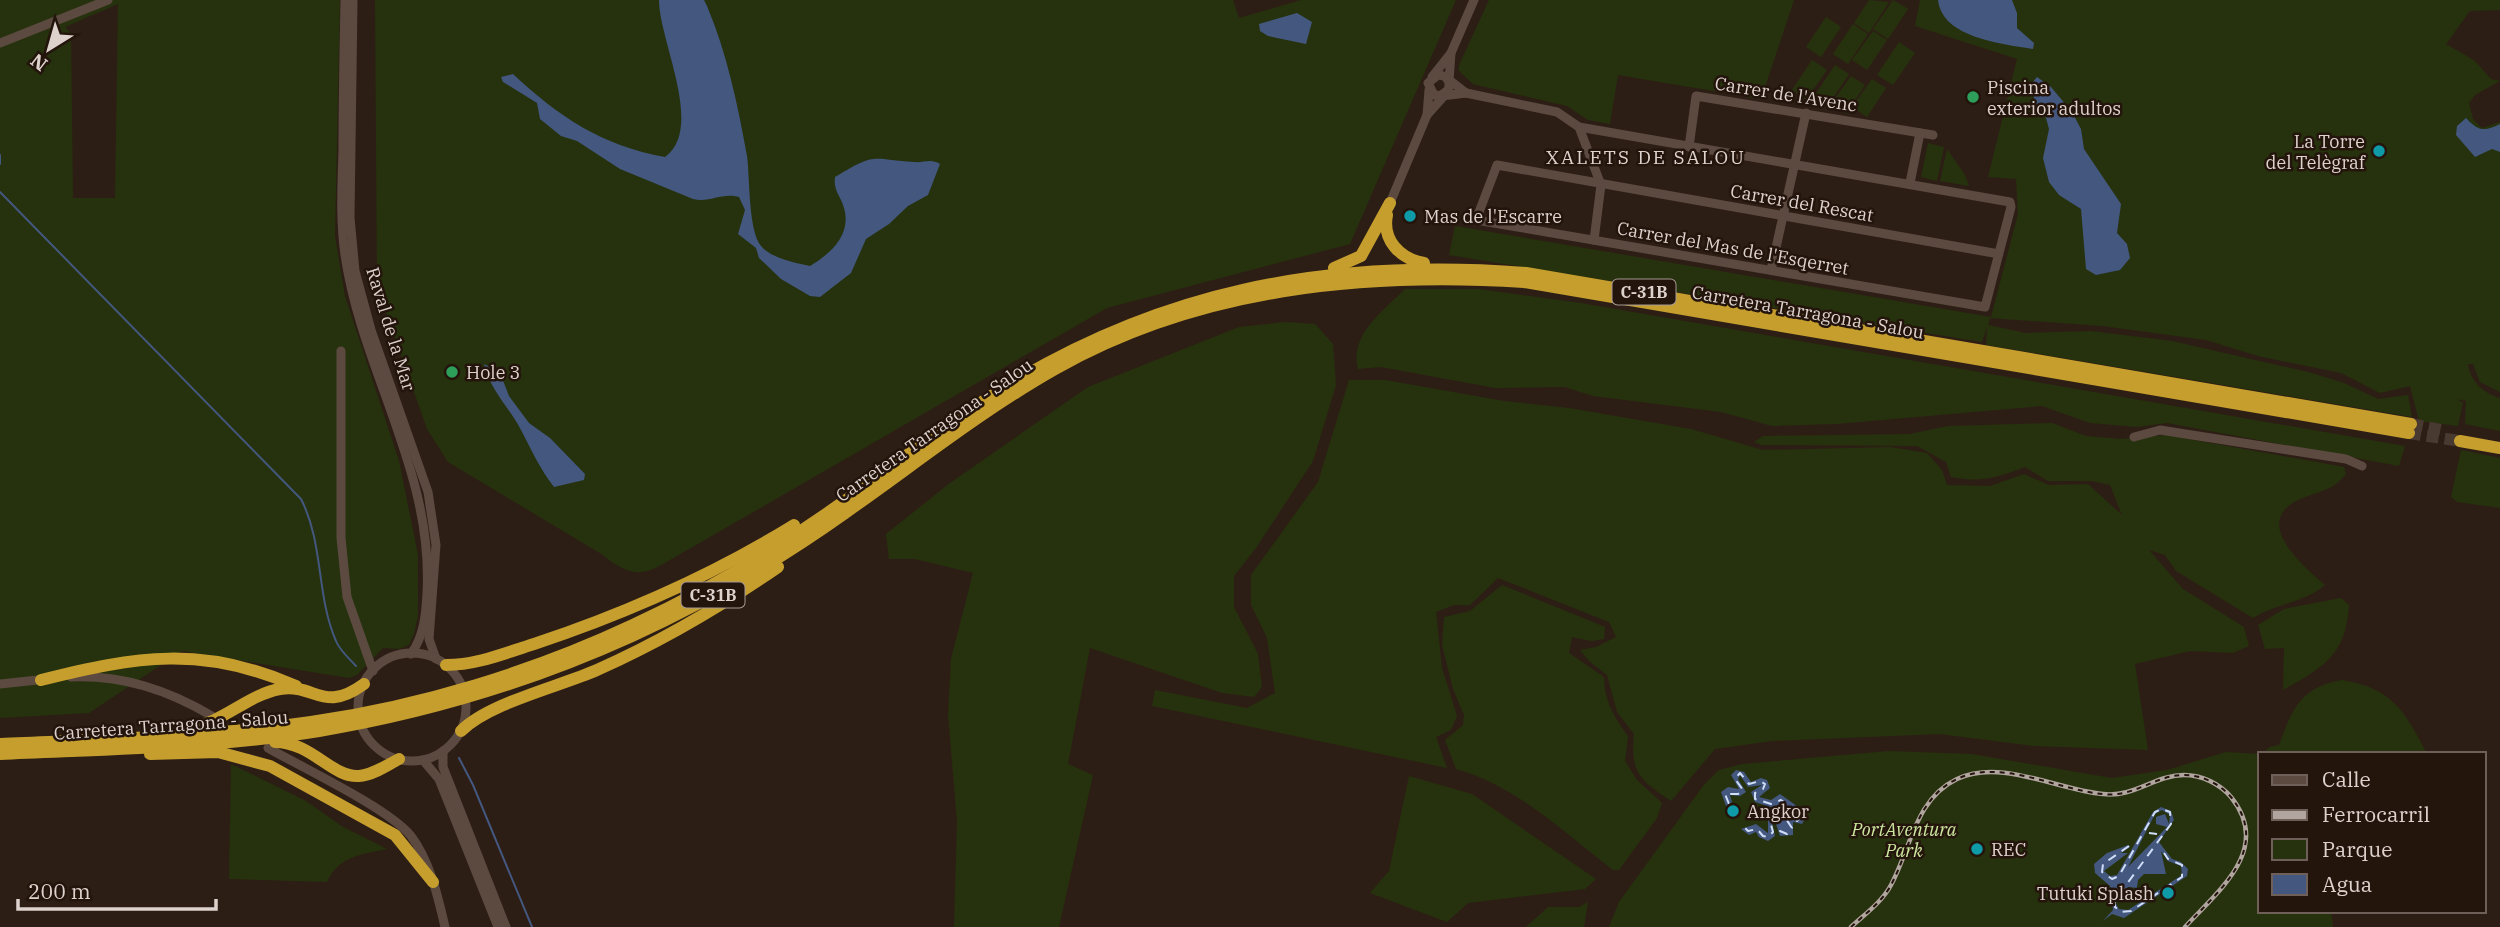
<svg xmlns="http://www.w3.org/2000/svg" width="2500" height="927" font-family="'IBM Plex Serif',serif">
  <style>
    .green { fill: #26320d; fill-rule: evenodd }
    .water { fill: #43577f; fill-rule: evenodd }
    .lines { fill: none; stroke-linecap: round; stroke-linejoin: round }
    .stream { stroke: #43577f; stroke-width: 2 }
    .ferry { stroke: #d0def8; stroke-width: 2; stroke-dasharray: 9 7; stroke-linecap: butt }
    .highway-tunnel { stroke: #483931; stroke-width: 12; stroke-dasharray: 12 6; stroke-linecap: butt }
    .minor { stroke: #5c4a41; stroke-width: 9 }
    .highway { stroke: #c59e2d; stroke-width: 12 }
    .rail-casing { stroke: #b1a59f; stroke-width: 4.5 }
    .rail { stroke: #23140c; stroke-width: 2; stroke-dasharray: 5; stroke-linecap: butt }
    .leisure-dot { fill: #2e9e5b; stroke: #23140c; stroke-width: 2.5 }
    .culture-dot { fill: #0f9aa8; stroke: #23140c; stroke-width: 2.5 }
    .labels { text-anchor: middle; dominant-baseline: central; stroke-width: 5; stroke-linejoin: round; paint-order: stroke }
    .shield { fill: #23140c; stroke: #a69993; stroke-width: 2 }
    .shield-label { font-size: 16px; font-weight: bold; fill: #ded2cd }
    .poi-label { font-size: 18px; fill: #ded2cd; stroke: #23140c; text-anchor: start }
    .street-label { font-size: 18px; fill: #ded2cd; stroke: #23140c }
    .park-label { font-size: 18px; font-style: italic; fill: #cce79e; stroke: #23140c }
    .neighbourhood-label { font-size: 19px; letter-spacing: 2px; fill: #ded2cd; stroke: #23140c }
  </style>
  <rect width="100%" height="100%" fill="#2d1e15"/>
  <g class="green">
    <path d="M0,0H340L335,236L345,296L399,461L418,555V615L414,634L409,645L399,649L383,648L357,675L349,678L182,651L89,713L0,718ZM118,4L115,198H73L71,33L65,27Z"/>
    <path d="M375,0H1233L1239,18L1301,0H1456L1350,244L1107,308L691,548C653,568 641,587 603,555L448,462L427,429L377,287Z"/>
    <path d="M1489,0H1794L1761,99L1618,75L1610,124L1588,120L1567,106L1473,84L1458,70L1460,63Z"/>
    <path d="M1869,0L1889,2L1869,33L1854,23Z"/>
    <path d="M1893,0L1908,9L1888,39L1873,29Z"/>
    <path d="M1920,0H2500V10L2470,11L2446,44L2475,61L2491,79L2500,81L2475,95L2469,103L2473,119L2482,128L2500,122V392L2480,382L2473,364H2468C2470,381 2484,394 2500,398V431L2465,424L2466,401L2457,399L2463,403L2458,426L2419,421L2410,386L2380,393L2341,373L2258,356L2206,340L2102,326L1990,318L1988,325L2026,333L2091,331L2172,341L2312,373L2344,383L2378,399L2408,395L2412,417L1986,345L1987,327L1982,342L1449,255L1455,226L1991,317L2018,214L2016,179L1988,177L2017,59L1915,26Z"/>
    <path d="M1826,17L1841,27L1821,57L1806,47Z"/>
    <path d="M1853,24L1868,34L1848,64L1833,54Z"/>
    <path d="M1873,31L1887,40L1867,70L1852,60Z"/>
    <path d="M1899,42L1915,53L1893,85L1877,75Z"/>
    <path d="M1812,60L1827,70L1806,100L1792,90Z"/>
    <path d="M1835,65L1849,74L1829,104L1815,95Z"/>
    <path d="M1851,76L1865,85L1846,114L1831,104Z"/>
    <path d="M1872,79L1886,88L1867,117L1852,107Z"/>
    <path d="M1928,143L1944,147L1937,181L1921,177Z"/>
    <path d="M1947,149L1965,175L1969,186L1940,181Z"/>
    <path d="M1405,289H1478L1581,303L2405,446L2399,466L2167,423L2137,427L2090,423L2042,406L1836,424L1772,426L1721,412L1593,396L1565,387L1495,388L1381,367L1358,369C1349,335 1383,311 1405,289Z"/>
    <path d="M1285,322L1315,324L1333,344L1336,385L1313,461L1256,548L1234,576V607L1258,654L1262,687L1254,697L1222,693L1090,648L1068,764L1093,775L1059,927H954L957,821L948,714L951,659L973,573L915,559H889L886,534L950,483L1088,387L1239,327Z"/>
    <path d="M1349,380H1385L1504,401L1569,408L1691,429L1763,450L1890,447L1927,453L1942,470L1947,485L1990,486L2024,474L2049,485L2088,484L2122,515L2110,485L2092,481H2048L2025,467C1999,477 1980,483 1951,477L1946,462L1917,446L1762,445L1754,442L1763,436L1910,434L1948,426L2052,423L2086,436L2121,439L2166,435L2344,467L2346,474C2334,490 2320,491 2303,498C2249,519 2300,564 2325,585C2304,603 2277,603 2253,618L2176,571L2165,555L2149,550L2183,589L2244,627L2249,646L2233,653L2190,651L2135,664L2148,750L2034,746L1939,734L1772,741L1715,749L1671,801C1640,780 1630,773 1634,734L1617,712L1607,675L1589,661L1580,650L1596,647L1616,637L1609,622L1498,578L1470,605H1454L1436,612L1442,668L1457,716L1451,730L1436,737L1447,768L1152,706L1155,690L1247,708L1275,693L1267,638L1251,605V575L1318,482Z"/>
    <path d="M2461,450L2500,458V508L2457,502L2451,497Z"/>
    <path d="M1502,585L1605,627L1604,639L1592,641L1572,637L1569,653L1604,677C1604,700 1614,717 1628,736L1625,761L1637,780L1662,803L1657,818L1619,870H1613C1565,833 1515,785 1456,769L1445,740L1463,725L1464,715L1453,689L1442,645L1444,617L1470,611Z"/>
    <path d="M2341,598L2349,605C2346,655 2324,667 2283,690L2284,648L2265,649L2258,625L2284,609Z"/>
    <path d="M2342,680C2392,688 2405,711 2427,754H2261L2270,747L2279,745C2292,710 2300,687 2342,680Z"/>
    <path d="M1889,751L1972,754L2112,778L2167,770L2226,752L2260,754V911H2331L2333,927H1609L1619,902L1703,786L1719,770L1742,764Z"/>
    <path d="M231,764L306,801L343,827L387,849C361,855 340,855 327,882L229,879Z"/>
    <path d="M1409,776L1472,794L1596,879L1585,889L1468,903L1447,922L1370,893L1389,871Z"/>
    <path d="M1588,902L1584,927H1526L1548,907H1579Z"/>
  </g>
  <g class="water">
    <path d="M659,0H704L707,6C727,53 738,106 747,156C750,177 748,230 761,246C771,258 795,263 810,266C830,254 852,235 844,208C841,196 833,191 835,177C877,152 869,159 914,162C924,163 931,158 940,164L928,195L908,206L889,224L866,239L851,273L820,297L810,296L781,279L759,258L756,248L738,234L745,210L739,197C722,192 710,203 693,199L620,169L577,141L561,136L540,119L537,103L503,82L501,77L513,74C558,116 602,146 665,157C705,128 659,41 659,0Z"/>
    <path d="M1938,0H2012L2017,13V28L2034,43L2033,49C2003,44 1942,38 1938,0Z"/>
    <path d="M1297,13L1312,22L1306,44L1268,36L1260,31L1259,24Z"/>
    <path d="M2037,77L2051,87L2072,112L2081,129L2084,149L2121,204L2117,233L2127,244L2130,258L2120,270L2096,275L2086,269L2081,209L2059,195L2049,182L2043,158L2049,129L2046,118L2035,105L2032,83Z"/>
    <path d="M2466,118C2478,131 2484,132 2500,124V152L2492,149L2475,157L2456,135L2457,126Z"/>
    <path d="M484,364L500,373L509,396L529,423L550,438L585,474L584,480L554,487C540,469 532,451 521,430C509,407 490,390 484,364Z"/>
    <path d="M1736,770L1744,772L1751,782L1761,778L1767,780L1770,788L1759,797L1771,800L1780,794L1804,811L1805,819L1802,824L1793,822V835L1780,836L1775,821L1772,823L1775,836L1768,841L1759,837L1756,832L1749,835L1741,829L1756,824L1768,833V818L1788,808L1781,803L1773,808L1755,802L1751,792L1762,785L1748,787L1740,775L1738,779L1746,792L1740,796L1730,795L1732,802L1726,806L1721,792L1728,787L1739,789L1731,775Z"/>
    <path d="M2161,807L2171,811L2174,820L2159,842L2172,859L2181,862L2188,869L2187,876L2124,918L2112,914L2103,921L2113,910L2110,886L2095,873L2094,864L2107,853L2128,845L2130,847L2121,853H2128L2104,871L2110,876L2117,875L2153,812ZM2162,810L2170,815L2169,824L2165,814L2156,817V824L2167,827L2128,867L2155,814ZM2161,851L2168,861L2181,866L2182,875L2128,910L2119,909L2115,902L2121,900L2128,887L2137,888L2138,880L2144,874H2166Z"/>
  </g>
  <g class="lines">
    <g class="stream">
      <path d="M0,155V164"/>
      <path d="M0,192L301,499C324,544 316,595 336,641C340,651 349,658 356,666"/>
      <path d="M459,758L473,785L532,927"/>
    </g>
    <g class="ferry">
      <path d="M1729,804L1725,794H1738L1743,790L1735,779L1740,773L1749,784L1760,781L1765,784L1763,789L1755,793V799L1771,804L1781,800L1802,815L1797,821L1791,811L1785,812L1784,816L1792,828L1787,834L1780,831L1776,819L1770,821L1773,832L1768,837L1763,836L1757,829L1748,831L1744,827"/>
      <path d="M2149,833L2157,834"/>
      <path d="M2129,846L2103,864L2102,872L2112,879L2119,876L2155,812L2162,809L2170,812L2171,824L2115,900V907L2121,912L2131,911L2182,877V865L2168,859L2164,853"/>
    </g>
    <g class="highway-tunnel">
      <path d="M2411,424L2441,430"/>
      <path d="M2409,433L2460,441"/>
    </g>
    <g class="minor">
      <path d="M345,0C344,50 343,99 343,149C342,184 340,220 345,255C362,371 434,472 427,593C426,614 424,636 411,654"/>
      <path d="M353,0L350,218L355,271L371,330L428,492L436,545L429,639L436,659"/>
      <path d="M0,43L108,0"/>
      <path d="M1451,53L1474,0"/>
      <path d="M1432,77L1451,53L1449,81"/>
      <path d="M1429,90L1427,115L1444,96"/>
      <path d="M1466,93L1557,112L1579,127L1601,185L1594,240"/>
      <path d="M1440,96L1448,90C1451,82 1447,75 1438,75L1428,83L1434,95C1444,97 1455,94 1466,93L1448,79"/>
      <path d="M1579,127L2010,202L2011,207L1985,307L1476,220L1497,165L1999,254"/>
      <path d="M1689,147L1696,96L1933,135"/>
      <path d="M1910,183L1920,133"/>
      <path d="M1390,203L1427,115"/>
      <path d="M1771,270L1806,113"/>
      <path d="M341,351V538L347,597L373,671"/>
      <path d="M2134,437L2160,430L2346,459L2362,466"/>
      <circle cx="412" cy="707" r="54"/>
      <path d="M71,677C123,675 168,690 212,716"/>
      <path d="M0,684L47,679"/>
      <path d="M268,748C303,768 388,808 411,836C430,861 438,897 445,927"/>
      <path d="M443,751V767L506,927"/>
      <path d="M423,760L439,779L498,927"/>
    </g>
    <g class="highway">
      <path d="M1387,215C1382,240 1400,259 1424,263"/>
      <path d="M1334,268L1361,256L1390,203"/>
      <path d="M2460,441L2500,448"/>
      <path d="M446,665C477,665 505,653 534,644C624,614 713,575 794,525"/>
      <path d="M41,680C136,656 203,645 296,686"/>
      <path d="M189,728C223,723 247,695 280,689C315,683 323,714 364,684"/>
      <path d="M461,731C489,703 558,687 597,670C660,642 720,607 778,567"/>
      <path d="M275,742C312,742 332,778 359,776C373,775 387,765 399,759"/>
      <path d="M0,744C104,739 208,737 311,722C421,706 533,672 633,625C705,592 774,551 839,505C888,471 935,432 985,400C1155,290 1326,258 1526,273L2411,424"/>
      <path d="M0,754C106,749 214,748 319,731C426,713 533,681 632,636C707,602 779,560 845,513C915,464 981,411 1055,369C1198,288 1363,272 1524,282L2409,433"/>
      <path d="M150,754L218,752L270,766L395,835L433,882"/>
    </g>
    <defs>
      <path id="rail" d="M1851,927C1865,914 1882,902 1891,885C1911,848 1915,799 1957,779C2001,758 2057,790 2103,794C2134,798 2155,775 2184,775C2202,775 2220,784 2231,797C2273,849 2218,891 2185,927"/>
    </defs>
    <use href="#rail" class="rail-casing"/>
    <use href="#rail" class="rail"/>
  </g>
  <g class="leisure-dot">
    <circle cx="1973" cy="97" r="7"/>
    <circle cx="452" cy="372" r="7"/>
  </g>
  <g class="culture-dot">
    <circle cx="2379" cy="151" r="7"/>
    <circle cx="1410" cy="216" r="7"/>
    <circle cx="1733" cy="811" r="7"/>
    <circle cx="1977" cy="849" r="7"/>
    <circle cx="2168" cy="893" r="7"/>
  </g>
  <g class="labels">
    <g class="shield">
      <rect x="1612.5" y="279.5" width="63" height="25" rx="5"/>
      <rect x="681.5" y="582.5" width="63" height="25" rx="5"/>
    </g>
    <g class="shield-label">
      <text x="1644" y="292">C-31B</text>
      <text x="713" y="595">C-31B</text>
    </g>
    <g class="poi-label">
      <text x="1987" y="87">Piscina<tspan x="1987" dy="21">exterior adultos</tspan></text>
      <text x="2365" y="141" text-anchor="end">La Torre<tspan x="2365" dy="21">del Telègraf</tspan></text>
      <text x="1424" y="216">Mas de l'Escarre</text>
      <text x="466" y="372">Hole 3</text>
      <text x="1747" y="811">Angkor</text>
      <text x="1991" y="849">REC</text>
      <text x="2154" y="893" text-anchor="end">Tutuki Splash</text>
    </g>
    <g class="street-label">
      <text transform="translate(1786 94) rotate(9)">Carrer de l'Avenc</text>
      <text transform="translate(1802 203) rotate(10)">Carrer del Rescat</text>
      <text transform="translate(1733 248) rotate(10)">Carrer del Mas de l'Esqerret</text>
      <text transform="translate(1808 312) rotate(10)">Carretera Tarragona - Salou</text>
      <text transform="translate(391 329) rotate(73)">Raval de la Mar</text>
      <text transform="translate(934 430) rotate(-35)">Carretera Tarragona - Salou</text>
      <text transform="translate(171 725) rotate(-4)">Carretera Tarragona - Salou</text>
    </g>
    <g class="park-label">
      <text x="1904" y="829">PortAventura<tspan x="1904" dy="21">Park</tspan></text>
    </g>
    <g class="neighbourhood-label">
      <text x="1646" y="157">XALETS DE SALOU</text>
    </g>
  </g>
  <rect x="2258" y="752" width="228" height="161" fill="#23140c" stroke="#6e6059" stroke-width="2"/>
  <rect x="2272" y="775" width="35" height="10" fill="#5c4a41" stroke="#6e6059" stroke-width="2"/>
  <text x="2322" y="787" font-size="21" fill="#ded2cd">Calle</text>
  <rect x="2272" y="810" width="35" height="10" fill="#b1a59f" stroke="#6e6059" stroke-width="2"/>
  <text x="2322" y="822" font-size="21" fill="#ded2cd">Ferrocarril</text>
  <rect x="2272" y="839" width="35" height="21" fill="#26320d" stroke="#6e6059" stroke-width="2"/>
  <text x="2322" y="857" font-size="21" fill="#ded2cd">Parque</text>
  <rect x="2272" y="874" width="35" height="21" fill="#43577f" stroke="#6e6059" stroke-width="2"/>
  <text x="2322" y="892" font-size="21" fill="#ded2cd">Agua</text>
  <g transform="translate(49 49) rotate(217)" stroke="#23140c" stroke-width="5" paint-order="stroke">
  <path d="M0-5L12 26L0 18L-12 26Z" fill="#ded2cd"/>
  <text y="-10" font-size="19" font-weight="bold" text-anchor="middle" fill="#ded2cd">N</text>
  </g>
  <path d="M18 899v10h198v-10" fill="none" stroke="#ded2cd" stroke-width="3.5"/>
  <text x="28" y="899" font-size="21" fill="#ded2cd" stroke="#23140c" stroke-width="5" paint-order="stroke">200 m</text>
</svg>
